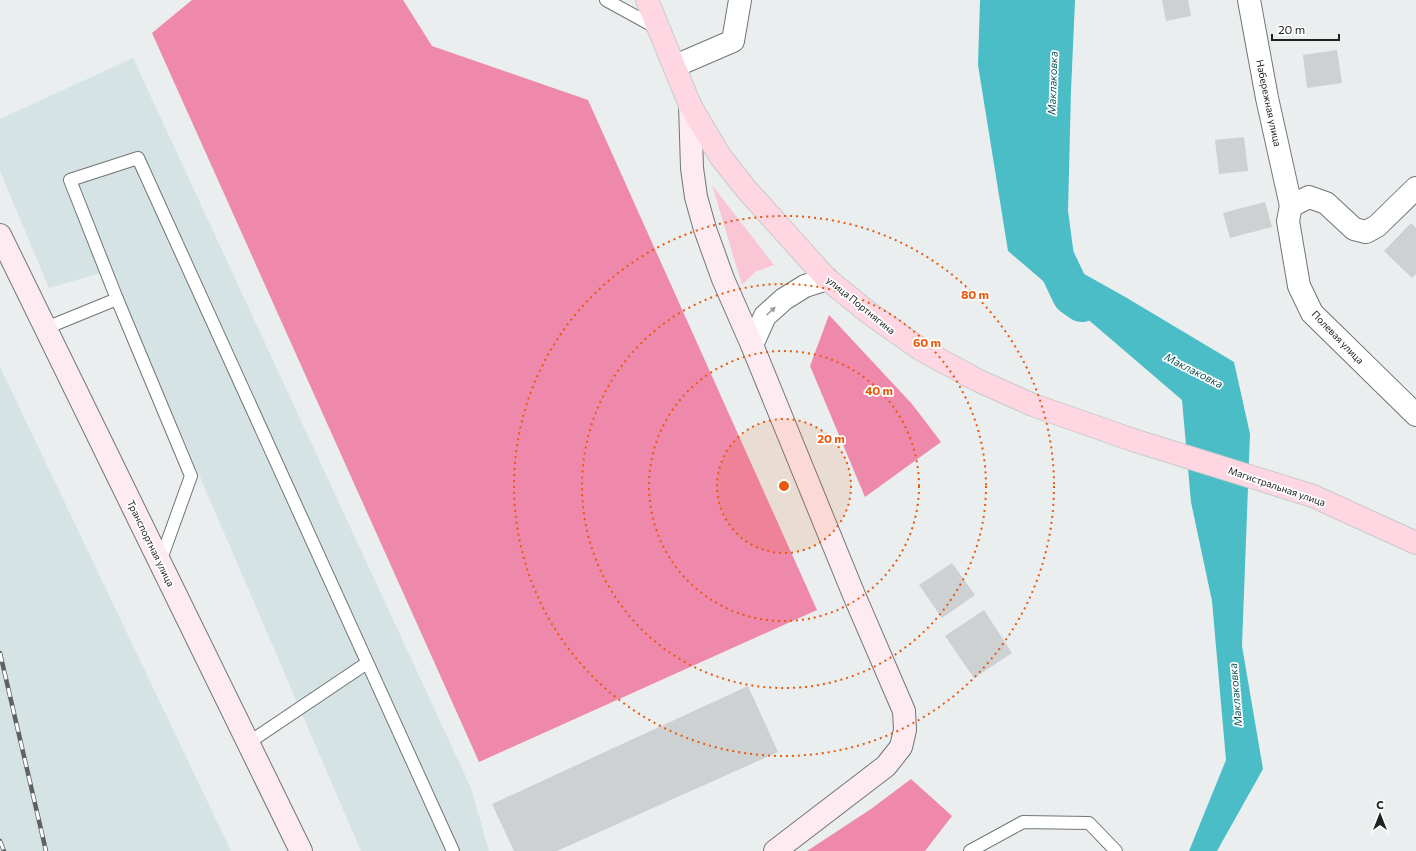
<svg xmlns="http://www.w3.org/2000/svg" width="1416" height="851" font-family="Commissioner,sans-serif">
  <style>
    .built { fill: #d5e3e4 }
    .green { fill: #fac5d4 }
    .forest { fill: #ef89ab }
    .water { fill: #4abdc7 }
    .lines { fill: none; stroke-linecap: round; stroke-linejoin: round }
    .river { stroke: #4abdc7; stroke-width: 40 }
    .building { fill: #cdd1d2 }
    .lane-casing { stroke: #717575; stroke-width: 14 }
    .street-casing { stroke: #717575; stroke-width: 24 }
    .secondary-casing { stroke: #717575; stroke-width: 24 }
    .primary-casing { stroke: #c9caca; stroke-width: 24 }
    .lane { stroke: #fff; stroke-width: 12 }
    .street { stroke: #fff; stroke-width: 22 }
    .secondary { stroke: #feebf1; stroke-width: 22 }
    .primary { stroke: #fed7e2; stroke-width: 22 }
    .rail-casing { stroke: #5f6262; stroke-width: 4.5 }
    .rail { stroke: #fff; stroke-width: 3; stroke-dasharray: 9; stroke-linecap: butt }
    .oneway { fill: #9b9c9c }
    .ring { fill: none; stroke: #e8590c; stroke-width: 2; stroke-dasharray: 2 4 }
    .labels { text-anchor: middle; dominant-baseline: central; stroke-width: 3.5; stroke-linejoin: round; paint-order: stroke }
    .street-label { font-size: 10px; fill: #202222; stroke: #fff }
    .water-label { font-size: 11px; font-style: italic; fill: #0c5156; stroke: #fff }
    .centre { fill: #e8590c; stroke: #fff; stroke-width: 2 }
    .ring-label { font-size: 12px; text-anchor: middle; font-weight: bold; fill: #e8590c; stroke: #fff; stroke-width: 3.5; stroke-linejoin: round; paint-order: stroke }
  </style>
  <rect width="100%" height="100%" fill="#eaeeef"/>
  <g class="built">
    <path d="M133,58L471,788L489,851H361L111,270L49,288L0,171V119Z"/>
    <path d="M0,367L231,851H0Z"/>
  </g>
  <path class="green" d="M712,185L774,265L755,272L742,285Z"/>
  <g class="forest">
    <path d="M192,0H403L432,46L588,100L817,610L479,762L152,33Z"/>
    <path d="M829,315L912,404L941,442L865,497L810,366Z"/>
    <path d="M911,779L952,816L925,851H807L871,809Z"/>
  </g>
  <path class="water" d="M980,0H1058L1051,90L1048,212L1054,257L1127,298L1234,362L1250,434L1242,646L1263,769L1217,851H1189L1226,760L1212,601L1191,502L1182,400L1008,251L978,65Z"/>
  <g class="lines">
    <path class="river" d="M1055,0L1051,90L1048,212L1054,257L1072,295L1082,302"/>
  </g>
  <g class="building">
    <path d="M1162,0H1188L1191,16L1166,21Z"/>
    <path d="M1337,50L1342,83L1307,88L1303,55Z"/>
    <path d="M1244,137L1248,171L1219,174L1215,140Z"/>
    <path d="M1265,202L1272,227L1230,238L1223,213Z"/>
    <path d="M1411,223L1416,228V274L1412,278L1384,251Z"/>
    <path d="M952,563L975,595L942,618L919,585Z"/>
    <path d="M984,610L1012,653L974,678L945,636Z"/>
    <path d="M748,686L778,752L557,851H514L492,804Z"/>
  </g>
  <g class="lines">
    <defs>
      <g id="lane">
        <path d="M606,0L657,28"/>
        <path d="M117,299L70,180L138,158L453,851"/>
        <path d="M46,328L117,299L191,476L160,562"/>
        <path d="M248,743L367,663"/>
        <path d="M970,851L1023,822L1089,823L1116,851"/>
      </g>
      <g id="street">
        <path d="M1249,0L1267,98L1291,206"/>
        <path d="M675,66L733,41L740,0"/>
        <path d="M1416,188L1377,226L1366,232L1354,229L1326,203L1309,197L1291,206L1288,221L1299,286L1312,313L1416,415"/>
        <path d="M752,345L765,316L784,299L805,286L827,279"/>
      </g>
      <g id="secondary">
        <path d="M690,105L692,168L696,197L705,229L723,279L752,345L854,595L904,711L905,730L901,747L886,766L775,851"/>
        <path d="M0,235L301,851"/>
      </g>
      <path id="primary" d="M647,0L690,105L720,156L746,189L827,279L869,313L920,349L979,381L1033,405L1133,440L1313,496L1416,543"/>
    </defs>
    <use href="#lane" class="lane-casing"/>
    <use href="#street" class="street-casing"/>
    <use href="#secondary" class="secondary-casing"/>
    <use href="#primary" class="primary-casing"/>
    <use href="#lane" class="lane"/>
    <use href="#street" class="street"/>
    <use href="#secondary" class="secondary"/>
    <use href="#primary" class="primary"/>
    <defs>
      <g id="rail">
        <path d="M0,653L46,851"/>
        <path d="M0,841L4,851"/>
      </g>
    </defs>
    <use href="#rail" class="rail-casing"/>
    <use href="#rail" class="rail"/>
  </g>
  <defs><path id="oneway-solid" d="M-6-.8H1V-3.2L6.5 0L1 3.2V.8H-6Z"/></defs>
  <use class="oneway" href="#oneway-solid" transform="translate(771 311) rotate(-42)"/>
  <circle cx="784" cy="486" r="67" fill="#e8590c" fill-opacity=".12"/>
  <g class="ring">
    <circle cx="784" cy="486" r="67"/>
    <circle cx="784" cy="486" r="135"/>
    <circle cx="784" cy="486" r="202"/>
    <circle cx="784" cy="486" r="270"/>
  </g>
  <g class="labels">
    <g class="street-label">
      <text transform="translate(1269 103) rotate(78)">Набережная улица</text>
      <text transform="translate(861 305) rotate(39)">улица Портнягина</text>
      <text transform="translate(1338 337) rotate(46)">Полевая улица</text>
      <text transform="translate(1277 486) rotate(19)">Магистральная улица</text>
      <text transform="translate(151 543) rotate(64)">Транспортная улица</text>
    </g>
    <g class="water-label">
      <text transform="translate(1052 83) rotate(-88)">Маклаковка</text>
      <text transform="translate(1194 370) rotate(27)">Маклаковка</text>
      <text transform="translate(1235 695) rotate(-95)">Маклаковка</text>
    </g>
  </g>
  <circle cx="784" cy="486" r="6" class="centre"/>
  <g class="ring-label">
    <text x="975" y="299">80 m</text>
    <text x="927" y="347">60 m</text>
    <text x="879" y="395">40 m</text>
    <text x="831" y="443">20 m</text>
  </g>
  <g transform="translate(1380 815)" stroke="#ffffff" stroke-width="3" paint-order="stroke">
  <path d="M0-3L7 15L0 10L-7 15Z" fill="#202222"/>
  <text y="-6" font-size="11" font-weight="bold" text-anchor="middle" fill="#202222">С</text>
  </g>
  <path d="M1272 34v6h67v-6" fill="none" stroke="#202222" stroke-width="2"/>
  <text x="1278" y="34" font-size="12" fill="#202222" stroke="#ffffff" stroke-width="3" paint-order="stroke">20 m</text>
</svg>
